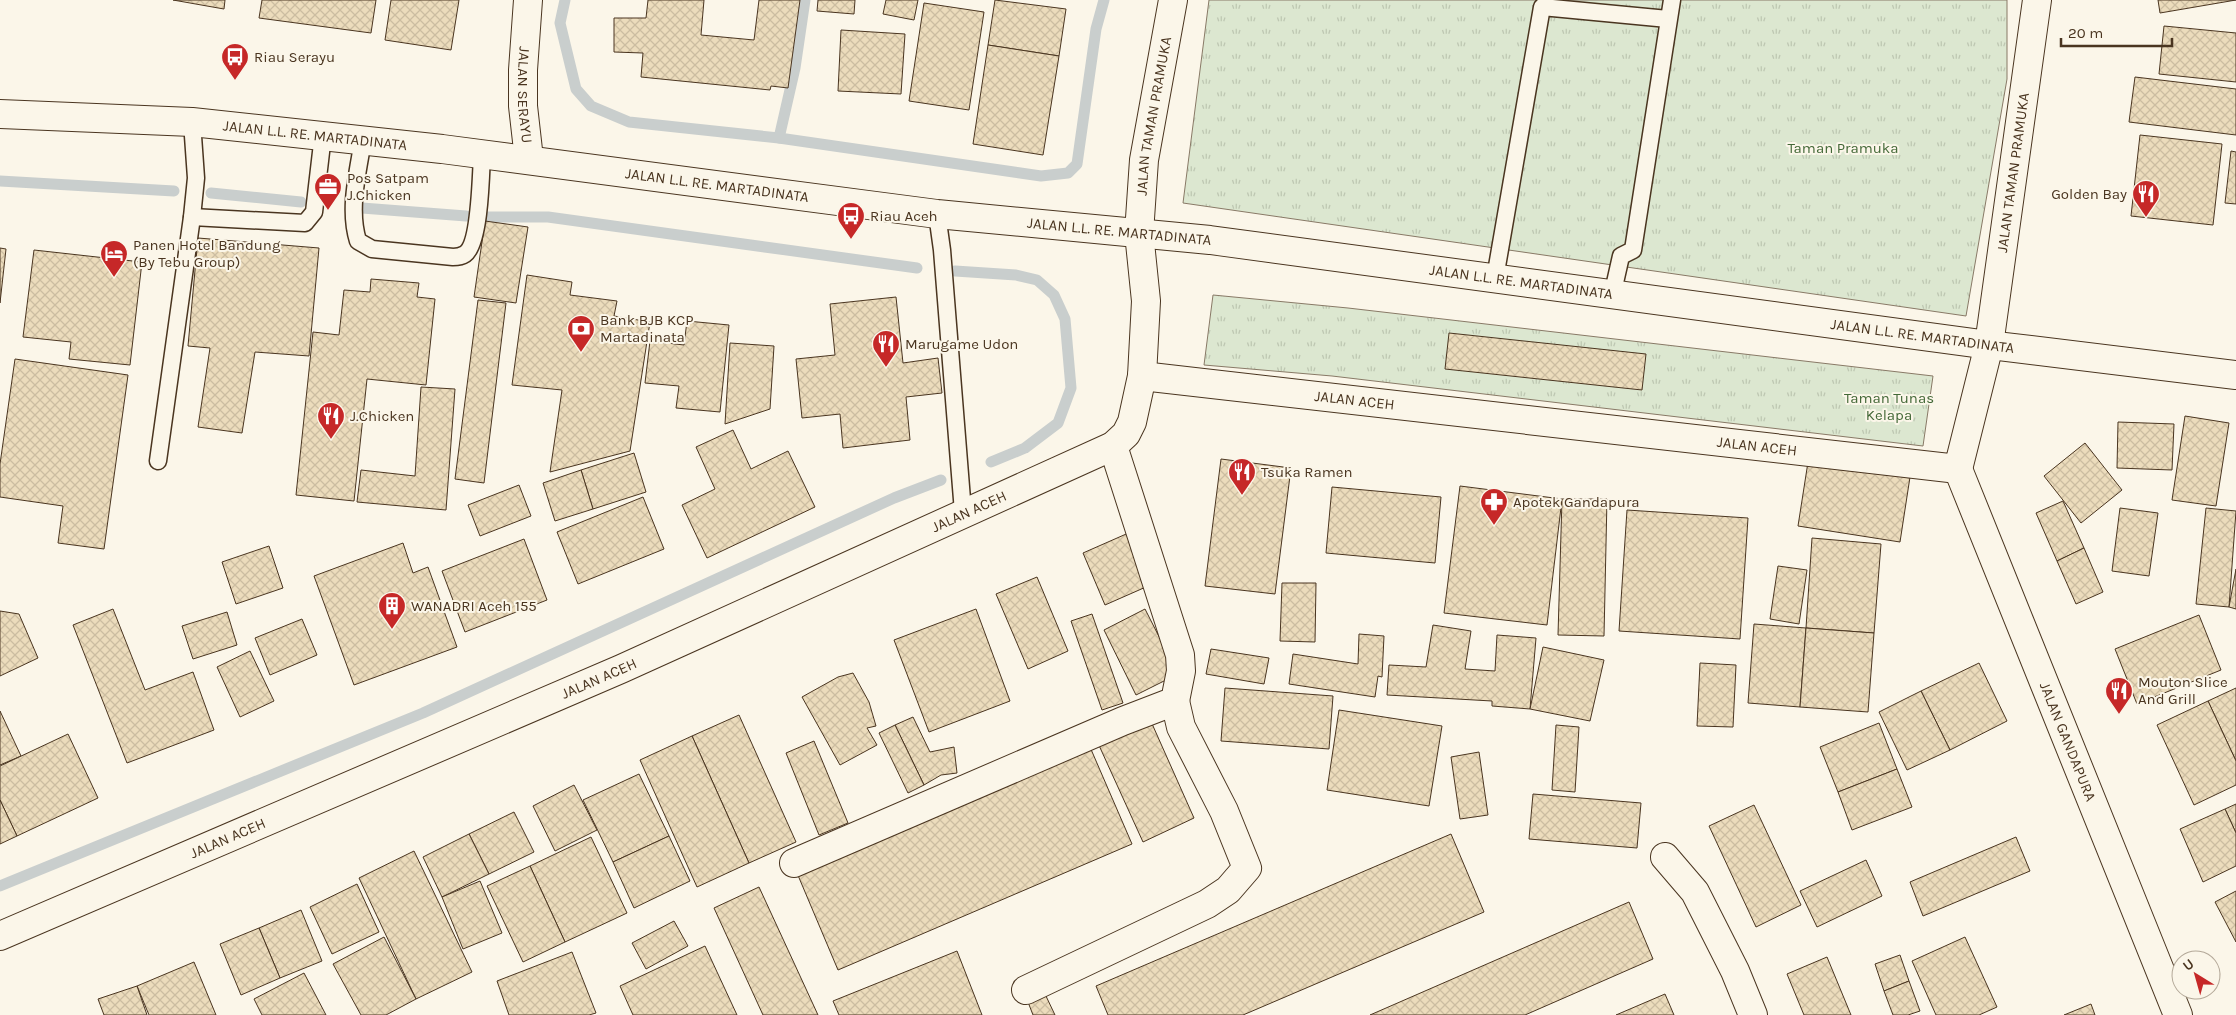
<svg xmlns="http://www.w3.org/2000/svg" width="2236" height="1015" font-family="Karla,sans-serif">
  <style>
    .park { fill: url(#park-tufts); stroke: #887966 }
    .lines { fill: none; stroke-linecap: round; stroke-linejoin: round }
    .stream { stroke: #c9cecd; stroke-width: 11 }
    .building { fill: url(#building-cross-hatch); stroke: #4a3520 }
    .service-casing { stroke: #4a3520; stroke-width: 19 }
    .minor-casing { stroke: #4a3520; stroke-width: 30 }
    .tertiary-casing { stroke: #4a3520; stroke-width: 30 }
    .secondary-casing { stroke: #4a3520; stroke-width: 30 }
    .service { stroke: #fbf6e9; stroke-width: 16 }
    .minor { stroke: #fbf6e9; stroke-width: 28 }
    .tertiary { stroke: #fbf6e9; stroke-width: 28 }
    .secondary { stroke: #fbf6e9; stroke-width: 28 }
    .labels { text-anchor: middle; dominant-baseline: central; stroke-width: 4; stroke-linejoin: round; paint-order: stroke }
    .poi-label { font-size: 15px; fill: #4a3520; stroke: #fbf6e9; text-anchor: start }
    .street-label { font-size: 15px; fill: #4a3520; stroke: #fbf6e9 }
    .park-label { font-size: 15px; fill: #436837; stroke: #fbf6e9 }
  </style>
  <defs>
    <pattern id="park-tufts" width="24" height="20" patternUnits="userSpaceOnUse" patternTransform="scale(1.25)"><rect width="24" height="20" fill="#dce7d0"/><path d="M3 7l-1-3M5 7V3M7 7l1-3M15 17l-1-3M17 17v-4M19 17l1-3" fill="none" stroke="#bec7b2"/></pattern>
    <pattern id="building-cross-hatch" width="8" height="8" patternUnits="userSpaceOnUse" patternTransform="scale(1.25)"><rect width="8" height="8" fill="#ecdcbc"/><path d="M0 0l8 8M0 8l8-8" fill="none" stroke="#ccbda1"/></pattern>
  </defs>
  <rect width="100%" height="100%" fill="#fbf6e9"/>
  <g class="park">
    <path d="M1209,0H2007V79L1966,316L1183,203Z"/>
    <path d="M1213,295L1348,308L1933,376L1923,446L1332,376L1204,365Z"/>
  </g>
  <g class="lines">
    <g class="stream">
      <path d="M565,0L560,23L576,89L591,106L629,122L779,138L1041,176L1068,173L1077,164L1096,29L1104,0"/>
      <path d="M779,138L795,68L805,0"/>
      <path d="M0,181L174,191"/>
      <path d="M211,193L301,202"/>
      <path d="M362,208L466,216"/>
      <path d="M485,217H548L917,268"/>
      <path d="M955,271L1016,275L1037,280L1054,295L1065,319L1071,388L1058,423L1025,448L991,462"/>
      <path d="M0,886L423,713L894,498L941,480"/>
    </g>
  </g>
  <g class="building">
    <path d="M173,0H225L224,9Z"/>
    <path d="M262,0H376L371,33L259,18Z"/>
    <path d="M391,0H459L451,50L385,40Z"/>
    <path d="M648,0H704L701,35L754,40L759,0H800L788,88L771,86L770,90L641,77L643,53L614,52V18H646Z"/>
    <path d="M818,0H855L854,14L817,11Z"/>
    <path d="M886,0H918L914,20L883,14Z"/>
    <path d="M995,0L1066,9L1059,56L988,45Z"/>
    <path d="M2158,0H2236L2160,13Z"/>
    <path d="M924,3L984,12L969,110L909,101Z"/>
    <path d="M2164,26L2236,33V82L2159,74Z"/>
    <path d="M841,30L905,34L901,94L838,91Z"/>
    <path d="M988,45L1059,56L1043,155L973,144Z"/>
    <path d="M2135,77L2236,89V135L2129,122Z"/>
    <path d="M2140,135L2222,144L2213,225L2131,216Z"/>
    <path d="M2231,151L2236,152V204L2225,203Z"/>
    <path d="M485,221L528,227L516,303L474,297Z"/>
    <path d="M198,238L319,248L309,356L255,352L242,433L198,427L210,348L188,346Z"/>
    <path d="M0,248L6,249L0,303Z"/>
    <path d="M34,250L142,262L130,365L69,359L71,342L23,337Z"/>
    <path d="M527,275L572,282L570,295L617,301L614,316L650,322L630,451L550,472L562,390L512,385Z"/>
    <path d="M371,279L419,283L417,297L435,299L426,385L367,379L354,501L296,495L313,332L339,335L344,290L370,292Z"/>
    <path d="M896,297L903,363L938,358L942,393L906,397L910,440L843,448L840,414L802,418L796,359L835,355L830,304Z"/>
    <path d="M478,300L506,303L484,483L455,479Z"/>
    <path d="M687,321L729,325L720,412L676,408L679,386L645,383L650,341L684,345Z"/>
    <path d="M1449,333L1646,354L1642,390L1445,369Z"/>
    <path d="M730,343L774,346L770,409L725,424Z"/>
    <path d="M15,359L128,375L104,549L58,543L63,506L0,497V464Z"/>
    <path d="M421,387L455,389L446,510L357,502L361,470L415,476Z"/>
    <path d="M2185,416L2229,423L2216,506L2172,500Z"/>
    <path d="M2118,422L2174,424L2172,470L2117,468Z"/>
    <path d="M733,430L751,469L788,451L815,507L707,558L682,505L715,489L696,447Z"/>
    <path d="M2085,443L2122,490L2081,523L2044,476Z"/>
    <path d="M634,453L646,492L593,509L581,470Z"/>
    <path d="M1221,459L1291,468L1275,594L1205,586Z"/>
    <path d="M1808,462L1910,477L1900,542L1798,526Z"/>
    <path d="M581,470L593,509L555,521L543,483Z"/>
    <path d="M519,485L531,516L480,536L468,505Z"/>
    <path d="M1460,486L1562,499L1547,625L1444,613Z"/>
    <path d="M1332,487L1441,497L1435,563L1326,553Z"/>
    <path d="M643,497L664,549L578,584L557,532Z"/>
    <path d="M1562,499H1607L1604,636L1558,635Z"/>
    <path d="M2063,501L2084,548L2057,561L2036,513Z"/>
    <path d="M2120,508L2158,513L2149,576L2112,571Z"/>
    <path d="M2206,508L2236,511L2229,607L2196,604Z"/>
    <path d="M1627,510L1748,518L1740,639L1619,631Z"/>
    <path d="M1133,531L1155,583L1105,605L1083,553Z"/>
    <path d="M1812,538L1881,544L1874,633L1806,628Z"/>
    <path d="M524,539L547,600L465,632L442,571Z"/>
    <path d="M403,543L413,573L428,567L457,647L354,685L314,576Z"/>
    <path d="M269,546L283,588L236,604L222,562Z"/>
    <path d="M2084,548L2103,592L2076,604L2057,561Z"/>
    <path d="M1778,566L1807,570L1799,624L1770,619Z"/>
    <path d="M2236,569V609L2229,607Z"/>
    <path d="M1037,577L1068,651L1028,669L996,594Z"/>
    <path d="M1282,583H1316L1315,642L1280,641Z"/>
    <path d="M113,609L145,690L193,672L214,730L127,763L73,625Z"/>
    <path d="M976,609L1010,701L929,732L894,640Z"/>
    <path d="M1145,609L1178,674L1136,695L1104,630Z"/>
    <path d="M0,611L19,614L38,658L0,676Z"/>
    <path d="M227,612L237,645L193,659L182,626Z"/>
    <path d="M1092,614L1123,703L1102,710L1071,621Z"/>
    <path d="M2199,615L2221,670L2137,704L2115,649Z"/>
    <path d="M302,619L317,655L270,675L255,638Z"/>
    <path d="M1754,624L1806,628L1800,707L1748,703Z"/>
    <path d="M1433,625L1471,631L1465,669L1495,671L1497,635L1536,638L1530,709L1492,706V701L1387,695L1389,665L1426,667Z"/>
    <path d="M1806,628L1874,633L1868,712L1800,707Z"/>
    <path d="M1359,634L1384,636L1382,677L1378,676L1375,697L1289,684L1293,654L1358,664Z"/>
    <path d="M1543,647L1604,660L1590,721L1530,709Z"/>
    <path d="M1211,649L1269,658L1264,684L1206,674Z"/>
    <path d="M250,651L274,701L240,717L217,667Z"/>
    <path d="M1700,663L1736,665L1733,727L1697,726Z"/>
    <path d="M1979,663L2007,721L1950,750L1921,691Z"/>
    <path d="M853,673L869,702L876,726L867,728L877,745L840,765L802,697L838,677Z"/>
    <path d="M1225,688L1333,696L1329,749L1221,741Z"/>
    <path d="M2236,688V761L2208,701Z"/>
    <path d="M1921,691L1950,750L1907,770L1879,712Z"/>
    <path d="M2208,701L2236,761V785L2194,805L2157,725Z"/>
    <path d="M1339,710L1442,726L1429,806L1327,790Z"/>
    <path d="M0,711L21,756L0,765Z"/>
    <path d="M739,715L796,842L749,863L692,736Z"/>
    <path d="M913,717L930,752L954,747L957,773L941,775L924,785L895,725Z"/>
    <path d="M1149,717L1194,818L1143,842L1097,741Z"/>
    <path d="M1879,723L1897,769L1838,792L1820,747Z"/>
    <path d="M895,725L924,785L908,793L879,733Z"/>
    <path d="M1556,725L1579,727L1575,792L1552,790Z"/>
    <path d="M68,734L98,798L17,836L0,800V766Z"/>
    <path d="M692,736L749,863L697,887L640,760Z"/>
    <path d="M814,741L848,823L819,835L786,753Z"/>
    <path d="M1090,747L1132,844L838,970L797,873Z"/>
    <path d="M1479,752L1488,815L1460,819L1451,757Z"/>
    <path d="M1897,769L1912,807L1852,830L1838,792Z"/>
    <path d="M639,774L669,836L613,862L583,800Z"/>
    <path d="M574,785L597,830L555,851L533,806Z"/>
    <path d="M1533,794L1641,803L1637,848L1529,839Z"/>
    <path d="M0,800L17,836L0,844Z"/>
    <path d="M2236,804V833L2225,809Z"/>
    <path d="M1754,805L1801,905L1756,927L1709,826Z"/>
    <path d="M2225,809L2236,833V866L2203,882L2180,829Z"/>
    <path d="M514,812L534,852L489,874L469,834Z"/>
    <path d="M469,834L489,874L442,897L423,857Z"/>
    <path d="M1451,834L1484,912L1243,1015H1108L1096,986Z"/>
    <path d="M669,836L690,881L634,908L613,862Z"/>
    <path d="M591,837L627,913L565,942L530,866Z"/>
    <path d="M2016,837L2030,871L1923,916L1910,882Z"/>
    <path d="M414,851L472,972L416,999L359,878Z"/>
    <path d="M1866,860L1882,896L1817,927L1800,891Z"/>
    <path d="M530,866L565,942L523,962L487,886Z"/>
    <path d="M480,881L502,933L463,949L442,897Z"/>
    <path d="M357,884L379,932L332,954L310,907Z"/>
    <path d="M759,887L818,1015H763L714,908Z"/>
    <path d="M2236,891V942L2215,902Z"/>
    <path d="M1629,902L1653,959L1525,1015H1370Z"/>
    <path d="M301,910L322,961L280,978L259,928Z"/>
    <path d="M674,921L688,946L646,969L632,943Z"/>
    <path d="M259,928L280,978L241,995L220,944Z"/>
    <path d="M384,937L416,999L386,1015H361L333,964Z"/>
    <path d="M1965,937L1997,1007L1979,1015H1936L1912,961Z"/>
    <path d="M705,946L737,1015H633L620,986Z"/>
    <path d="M957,951L982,1015H839L833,1001Z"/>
    <path d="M572,952L596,1013L589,1015H509L497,981Z"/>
    <path d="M1900,955L1909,981L1884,991L1875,964Z"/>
    <path d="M1827,957L1851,1015H1804L1787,974Z"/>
    <path d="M194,962L216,1015H149L137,986Z"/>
    <path d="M304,973L326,1015H262L254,999Z"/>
    <path d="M1909,981L1920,1011L1908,1015H1893L1884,991Z"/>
    <path d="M137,986L147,1015H104L98,999Z"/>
    <path d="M1045,994L1055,1015H1033L1028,1002Z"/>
    <path d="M1665,994L1674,1015H1616Z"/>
    <path d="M2091,1004L2095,1015H2064Z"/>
  </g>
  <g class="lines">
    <defs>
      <g id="service">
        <path d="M363,140C358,172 348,209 358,241L372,249L453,257C456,257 462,256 465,254C480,244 481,173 482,154"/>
        <path d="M937,214L942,250L963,512"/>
        <path d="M192,217L305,223L314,212L323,135"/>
        <path d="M1495,278L1542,7L1668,19"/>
        <path d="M1612,296L1621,256L1633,250L1672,0"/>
        <path d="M158,461L192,217L196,178L192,122"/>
      </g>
      <g id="minor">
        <path id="s1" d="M528,0L523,70V106L529,159"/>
        <path d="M1665,857L1695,892L1735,971L1753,1015"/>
        <path d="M794,863L1123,721L1175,701L1181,671L1180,655L1113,446"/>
        <path d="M1026,990L1207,904L1228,890L1247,868L1224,811L1181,727L1175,701"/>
      </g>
      <g id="tertiary">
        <path id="s2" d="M1139,233L1144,160L1173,0"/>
        <path id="s3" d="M1989,345L2037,0"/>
        <path id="s4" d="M1958,469L2178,1015"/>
      </g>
      <g id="secondary">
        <path id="s5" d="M0,114L192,122L442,149L937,214L1210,240L1989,345L2236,375"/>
        <path id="s6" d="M1142,376L1958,469L1989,345"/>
        <path id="s7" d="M0,936L621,669L1113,446L1126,434L1132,422L1142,376L1146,301L1139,233"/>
      </g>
    </defs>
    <use href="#service" class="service-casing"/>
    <use href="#minor" class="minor-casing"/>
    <use href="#tertiary" class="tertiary-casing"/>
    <use href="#secondary" class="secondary-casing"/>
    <use href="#service" class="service"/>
    <use href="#minor" class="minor"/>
    <use href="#tertiary" class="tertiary"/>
    <use href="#secondary" class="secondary"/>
  </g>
  <defs>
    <symbol id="bus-pin" viewBox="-11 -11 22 30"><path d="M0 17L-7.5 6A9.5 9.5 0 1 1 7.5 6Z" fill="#c62828" stroke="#fbf6e9"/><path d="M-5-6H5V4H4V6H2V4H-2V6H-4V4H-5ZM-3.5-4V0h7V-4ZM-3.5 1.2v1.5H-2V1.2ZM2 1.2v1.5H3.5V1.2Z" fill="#fff"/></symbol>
    <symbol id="office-pin" viewBox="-11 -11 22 30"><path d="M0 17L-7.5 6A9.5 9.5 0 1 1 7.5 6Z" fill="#c62828" stroke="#fbf6e9"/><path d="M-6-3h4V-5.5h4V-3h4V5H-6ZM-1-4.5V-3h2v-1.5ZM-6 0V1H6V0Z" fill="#fff"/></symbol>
    <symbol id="restaurant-pin" viewBox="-11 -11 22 30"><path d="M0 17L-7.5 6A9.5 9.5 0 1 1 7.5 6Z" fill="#c62828" stroke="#fbf6e9"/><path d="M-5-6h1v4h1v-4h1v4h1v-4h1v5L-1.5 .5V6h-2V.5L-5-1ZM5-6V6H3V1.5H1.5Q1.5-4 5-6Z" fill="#fff"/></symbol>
    <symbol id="hotel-pin" viewBox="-11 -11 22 30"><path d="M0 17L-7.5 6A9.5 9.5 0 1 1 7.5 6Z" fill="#c62828" stroke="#fbf6e9"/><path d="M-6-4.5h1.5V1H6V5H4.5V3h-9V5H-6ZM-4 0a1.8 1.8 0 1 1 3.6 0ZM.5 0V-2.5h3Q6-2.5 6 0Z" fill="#fff"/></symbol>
    <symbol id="bank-pin" viewBox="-11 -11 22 30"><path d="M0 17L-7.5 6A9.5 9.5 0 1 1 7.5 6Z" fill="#c62828" stroke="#fbf6e9"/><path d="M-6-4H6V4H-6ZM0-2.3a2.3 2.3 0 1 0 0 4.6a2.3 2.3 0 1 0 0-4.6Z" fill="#fff"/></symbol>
    <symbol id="pharmacy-pin" viewBox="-11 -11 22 30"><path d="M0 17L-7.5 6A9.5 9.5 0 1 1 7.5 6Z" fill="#c62828" stroke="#fbf6e9"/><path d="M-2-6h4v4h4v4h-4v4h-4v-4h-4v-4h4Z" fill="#fff"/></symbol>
    <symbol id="building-pin" viewBox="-11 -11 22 30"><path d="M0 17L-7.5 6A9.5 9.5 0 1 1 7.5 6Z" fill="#c62828" stroke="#fbf6e9"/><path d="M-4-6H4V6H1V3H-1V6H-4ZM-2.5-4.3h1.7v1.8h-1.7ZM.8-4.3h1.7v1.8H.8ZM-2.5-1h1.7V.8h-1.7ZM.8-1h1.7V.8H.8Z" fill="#fff"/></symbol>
  </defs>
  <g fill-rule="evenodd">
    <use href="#bus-pin" x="219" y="41" width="32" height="43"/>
    <use href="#office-pin" x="312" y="171" width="32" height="43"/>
    <use href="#restaurant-pin" x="2130" y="178" width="32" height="43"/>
    <use href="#bus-pin" x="835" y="200" width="32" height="43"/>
    <use href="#hotel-pin" x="98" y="238" width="32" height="43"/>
    <use href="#bank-pin" x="565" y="313" width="32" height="43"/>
    <use href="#restaurant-pin" x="870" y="328" width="32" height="43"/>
    <use href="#restaurant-pin" x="315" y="400" width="32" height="43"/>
    <use href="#restaurant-pin" x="1226" y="456" width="32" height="43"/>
    <use href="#pharmacy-pin" x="1478" y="486" width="32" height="43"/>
    <use href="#building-pin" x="376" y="590" width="32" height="43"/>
    <use href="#restaurant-pin" x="2103" y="675" width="32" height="43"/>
  </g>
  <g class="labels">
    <g class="poi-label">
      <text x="254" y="57">Riau Serayu</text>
      <text x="347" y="178">Pos Satpam<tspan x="347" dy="17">J.Chicken</tspan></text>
      <text x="2127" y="194" text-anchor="end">Golden Bay</text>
      <text x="870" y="216">Riau Aceh</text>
      <text x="133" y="245">Panen Hotel Bandung<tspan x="133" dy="17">(By Tebu Group)</tspan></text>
      <text x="600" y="320">Bank BJB KCP<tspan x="600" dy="17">Martadinata</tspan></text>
      <text x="905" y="344">Marugame Udon</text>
      <text x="350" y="416">J.Chicken</text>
      <text x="1261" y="472">Tsuka Ramen</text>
      <text x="1513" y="502">Apotek Gandapura</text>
      <text x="411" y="606">WANADRI Aceh 155</text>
      <text x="2138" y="682">Mouton Slice<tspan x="2138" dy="17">And Grill</tspan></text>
    </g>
    <g class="street-label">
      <text stroke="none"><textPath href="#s1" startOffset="95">JALAN SERAYU</textPath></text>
      <text stroke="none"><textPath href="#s2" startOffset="118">JALAN TAMAN PRAMUKA</textPath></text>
      <text stroke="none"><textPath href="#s5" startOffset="316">JALAN L.L. RE. MARTADINATA</textPath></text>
      <text stroke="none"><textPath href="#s3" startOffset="174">JALAN TAMAN PRAMUKA</textPath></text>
      <text stroke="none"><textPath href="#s5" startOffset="721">JALAN L.L. RE. MARTADINATA</textPath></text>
      <text stroke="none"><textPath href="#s5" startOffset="1126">JALAN L.L. RE. MARTADINATA</textPath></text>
      <text stroke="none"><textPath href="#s5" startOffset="1531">JALAN L.L. RE. MARTADINATA</textPath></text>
      <text stroke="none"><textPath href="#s5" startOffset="1936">JALAN L.L. RE. MARTADINATA</textPath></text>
      <text stroke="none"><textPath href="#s6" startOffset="214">JALAN ACEH</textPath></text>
      <text stroke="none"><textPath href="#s6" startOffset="619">JALAN ACEH</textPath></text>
      <text stroke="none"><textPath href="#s7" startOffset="1058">JALAN ACEH</textPath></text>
      <text stroke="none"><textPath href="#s7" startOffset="652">JALAN ACEH</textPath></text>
      <text stroke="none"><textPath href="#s4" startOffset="294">JALAN GANDAPURA</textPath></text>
      <text stroke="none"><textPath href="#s7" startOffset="248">JALAN ACEH</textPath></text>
    </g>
    <g class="park-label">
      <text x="1843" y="148">Taman Pramuka</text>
      <text x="1889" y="398">Taman Tunas<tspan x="1889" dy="17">Kelapa</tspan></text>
    </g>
  </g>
  <g transform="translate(2196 975) rotate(323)"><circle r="24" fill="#fbf6e9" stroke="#b4a999"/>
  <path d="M0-4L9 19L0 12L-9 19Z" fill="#c62828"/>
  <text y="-8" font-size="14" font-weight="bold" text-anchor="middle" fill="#4a3520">U</text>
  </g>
  <path d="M2061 38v8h111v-8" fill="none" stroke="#4a3520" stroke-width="2.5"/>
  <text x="2068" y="38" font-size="15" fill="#4a3520" stroke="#fbf6e9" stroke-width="4" paint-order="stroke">20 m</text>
</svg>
